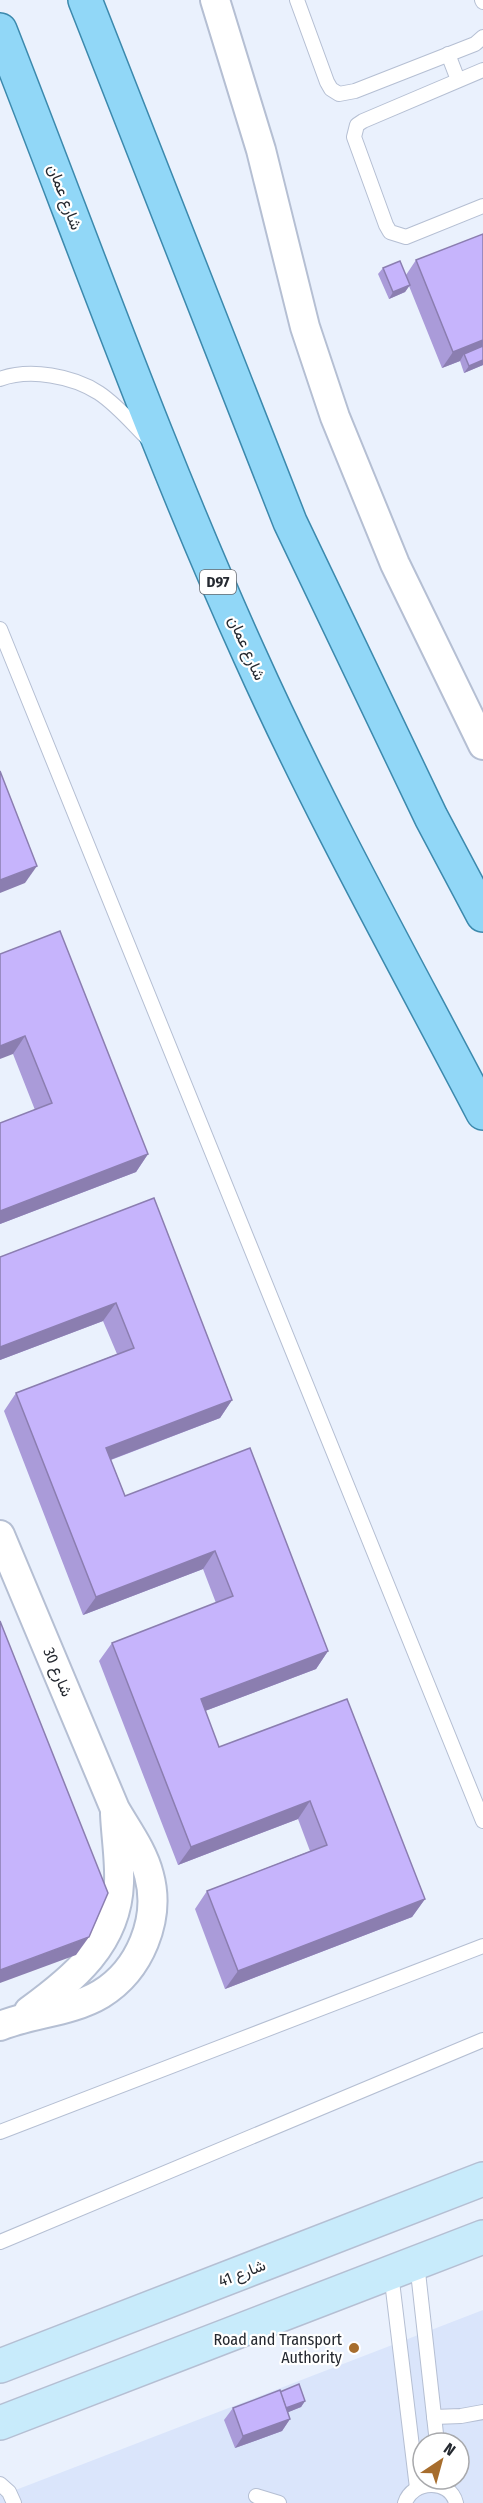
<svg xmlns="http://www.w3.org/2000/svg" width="483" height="2503" font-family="'Fira Sans Condensed',Vazirmatn,sans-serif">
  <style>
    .built { fill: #dae5fb; fill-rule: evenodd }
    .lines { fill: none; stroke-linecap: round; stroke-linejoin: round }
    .lane-casing { stroke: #b5bfd3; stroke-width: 16 }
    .street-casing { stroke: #b5bfd3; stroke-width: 32 }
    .secondary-casing { stroke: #b5bfd3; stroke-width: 36 }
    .primary-casing { stroke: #3c89ad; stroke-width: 36 }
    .lane { stroke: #fff; stroke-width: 14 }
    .street { stroke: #fff; stroke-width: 28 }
    .secondary { stroke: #c8ebfb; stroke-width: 33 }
    .primary { stroke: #91d7f7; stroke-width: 33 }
    .wall { fill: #aa9bd9 }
    .shaded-wall { fill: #8b7eb0 }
    .building { fill: #c6b4fc; stroke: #8b7eb0; stroke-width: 1.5 }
    .poi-dot { fill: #a76d2d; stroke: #fff; stroke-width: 2 }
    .labels { text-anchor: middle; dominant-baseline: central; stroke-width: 4.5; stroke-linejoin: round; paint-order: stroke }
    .shield { fill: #fff; stroke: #66696e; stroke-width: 1.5 }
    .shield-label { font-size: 15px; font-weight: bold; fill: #252930 }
    .street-label { font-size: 16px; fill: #252930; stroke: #fff }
    .poi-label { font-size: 16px; fill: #252930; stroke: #fff; text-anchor: end }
  </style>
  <rect width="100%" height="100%" fill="#eaf1fd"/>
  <path class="built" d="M483,2310V2503H0V2496ZM423,2443H459V2479H423Z"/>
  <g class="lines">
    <defs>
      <g id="lane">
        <path d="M297,0L327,82L331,89L339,94L355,91L475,44L483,37"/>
        <path d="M482,0L483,2"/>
        <path d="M448,54L458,80"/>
        <path d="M483,70L363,121L357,125L354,137L386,225L390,232L406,237L483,206"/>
        <path d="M0,379C30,368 73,376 99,393C117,405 132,423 147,438"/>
        <path d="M0,629L483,1821"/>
        <path d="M0,2132L483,1946"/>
        <path d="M0,2242L483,2040"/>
        <path d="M417,2263L437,2443"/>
        <path d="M391,2273L417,2488"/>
        <path d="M434,2417L461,2416L483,2412"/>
        <path d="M0,2484L9,2492L14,2503"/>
        <path d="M256,2496L279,2503"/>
        <path d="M405,2503C412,2480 450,2478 456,2503"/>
      </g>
      <g id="street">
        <path d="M215,0L261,150L305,327L335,417L395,564L483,745"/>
        <path d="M0,1535L115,1809C127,1830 143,1851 149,1875C161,1919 140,1970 101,1994C71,2012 32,2013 0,2026"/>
        <path d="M29,2011C73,1979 117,1944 119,1883C120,1860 116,1837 115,1814"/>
      </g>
      <g id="secondary">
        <path d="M0,2366L483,2179"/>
        <path d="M0,2423L483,2237"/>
      </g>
      <g id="primary">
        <path d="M85,0L290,522L431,817L483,915"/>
        <path d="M0,30C82,239 157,451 250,656C320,812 404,962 483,1113"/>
      </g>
    </defs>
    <use href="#lane" class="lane-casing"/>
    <use href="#street" class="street-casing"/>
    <use href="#secondary" class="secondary-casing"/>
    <use href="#primary" class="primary-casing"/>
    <use href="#lane" class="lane"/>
    <use href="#street" class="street"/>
    <use href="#secondary" class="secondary"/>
    <use href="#primary" class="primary"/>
  </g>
  <g class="wall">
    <path d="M483,234V365L464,373L460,361L442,368L409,286L405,292L389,299L378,274L383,268L406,275L416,260Z"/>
    <path d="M0,954L148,1154L136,1172L0,1224V1123L35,1110L13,1054Z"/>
    <path d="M154,1198L232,1400L220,1418L111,1460L125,1496L250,1448L328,1651L316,1669L205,1711L219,1747L347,1699L425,1899L412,1917L225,1989L195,1909L207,1891L310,1851L298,1819L178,1865L99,1661L112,1643L216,1603L203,1569L83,1615L4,1411L16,1393L117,1354L103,1321L0,1360V1257Z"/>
    <path d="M280,2392L305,2401L301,2407L288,2412L290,2419L282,2431L235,2448L224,2420L233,2408Z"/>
  </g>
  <g class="shaded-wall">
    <path d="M410,285L405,292L389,299L393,292Z"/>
    <path d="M483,340V351L464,354L460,361L442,368L453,352Z"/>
    <path d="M483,360V365L464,373L469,366Z"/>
    <path d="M37,866L25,883L0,893V880Z"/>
    <path d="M25,1036L13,1054L0,1059V1046Z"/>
    <path d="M148,1154L136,1172L0,1224V1211Z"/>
    <path d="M116,1303L103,1321L0,1360V1347Z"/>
    <path d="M232,1400L220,1418L94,1466L106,1448Z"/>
    <path d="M215,1551L203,1569L83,1615L96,1597Z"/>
    <path d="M328,1651L316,1669L189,1717L201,1699Z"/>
    <path d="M310,1801L298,1819L178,1865L191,1847Z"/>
    <path d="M425,1899L412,1917L225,1989L238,1971Z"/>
    <path d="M89,1937L76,1955L0,1983V1970Z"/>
    <path d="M305,2401L301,2407L279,2416L284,2409Z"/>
    <path d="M290,2419L282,2431L235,2448L243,2436Z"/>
  </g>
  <g class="building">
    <path d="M483,234V340L453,352L416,260Z"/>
    <path d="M400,261L410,285L393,292L383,268Z"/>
    <path d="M483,346V360L469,366L464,354Z"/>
    <path d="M0,771L37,866L0,880Z"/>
    <path d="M60,931L148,1154L0,1211V1123L52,1103L25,1036L0,1046V954Z"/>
    <path d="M154,1198L232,1400L106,1448L125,1496L250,1448L328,1651L201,1699L219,1747L347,1699L425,1899L238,1971L207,1891L327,1845L310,1801L191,1847L112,1643L233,1596L215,1551L96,1597L16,1393L134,1348L116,1303L0,1347V1257Z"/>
    <path d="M0,1621L108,1893L89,1937L0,1970Z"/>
    <path d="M299,2384L305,2401L286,2408L280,2392Z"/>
    <path d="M280,2390L290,2419L243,2436L233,2408Z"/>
  </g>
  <circle class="poi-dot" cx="354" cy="2348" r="6"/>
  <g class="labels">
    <rect class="shield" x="200" y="570" width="36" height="24" rx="4.5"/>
    <g class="shield-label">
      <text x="218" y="582">D97</text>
    </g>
    <g class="street-label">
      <text transform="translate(65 197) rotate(69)">شارع عمان</text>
      <text transform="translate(247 648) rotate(66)">شارع عمان</text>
      <text transform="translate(58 1672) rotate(67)">شارع 30</text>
      <text transform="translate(242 2273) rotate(-21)">شارع 41</text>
    </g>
    <g class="poi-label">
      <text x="342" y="2339">Road and Transport<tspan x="342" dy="18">Authority</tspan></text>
    </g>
  </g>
  <g transform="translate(441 2461) rotate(36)"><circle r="28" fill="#ffffff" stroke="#a8a9ac" stroke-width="1.5"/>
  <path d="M0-4.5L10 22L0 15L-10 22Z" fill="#a76d2d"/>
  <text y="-9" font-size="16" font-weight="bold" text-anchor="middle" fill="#252930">N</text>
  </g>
</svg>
